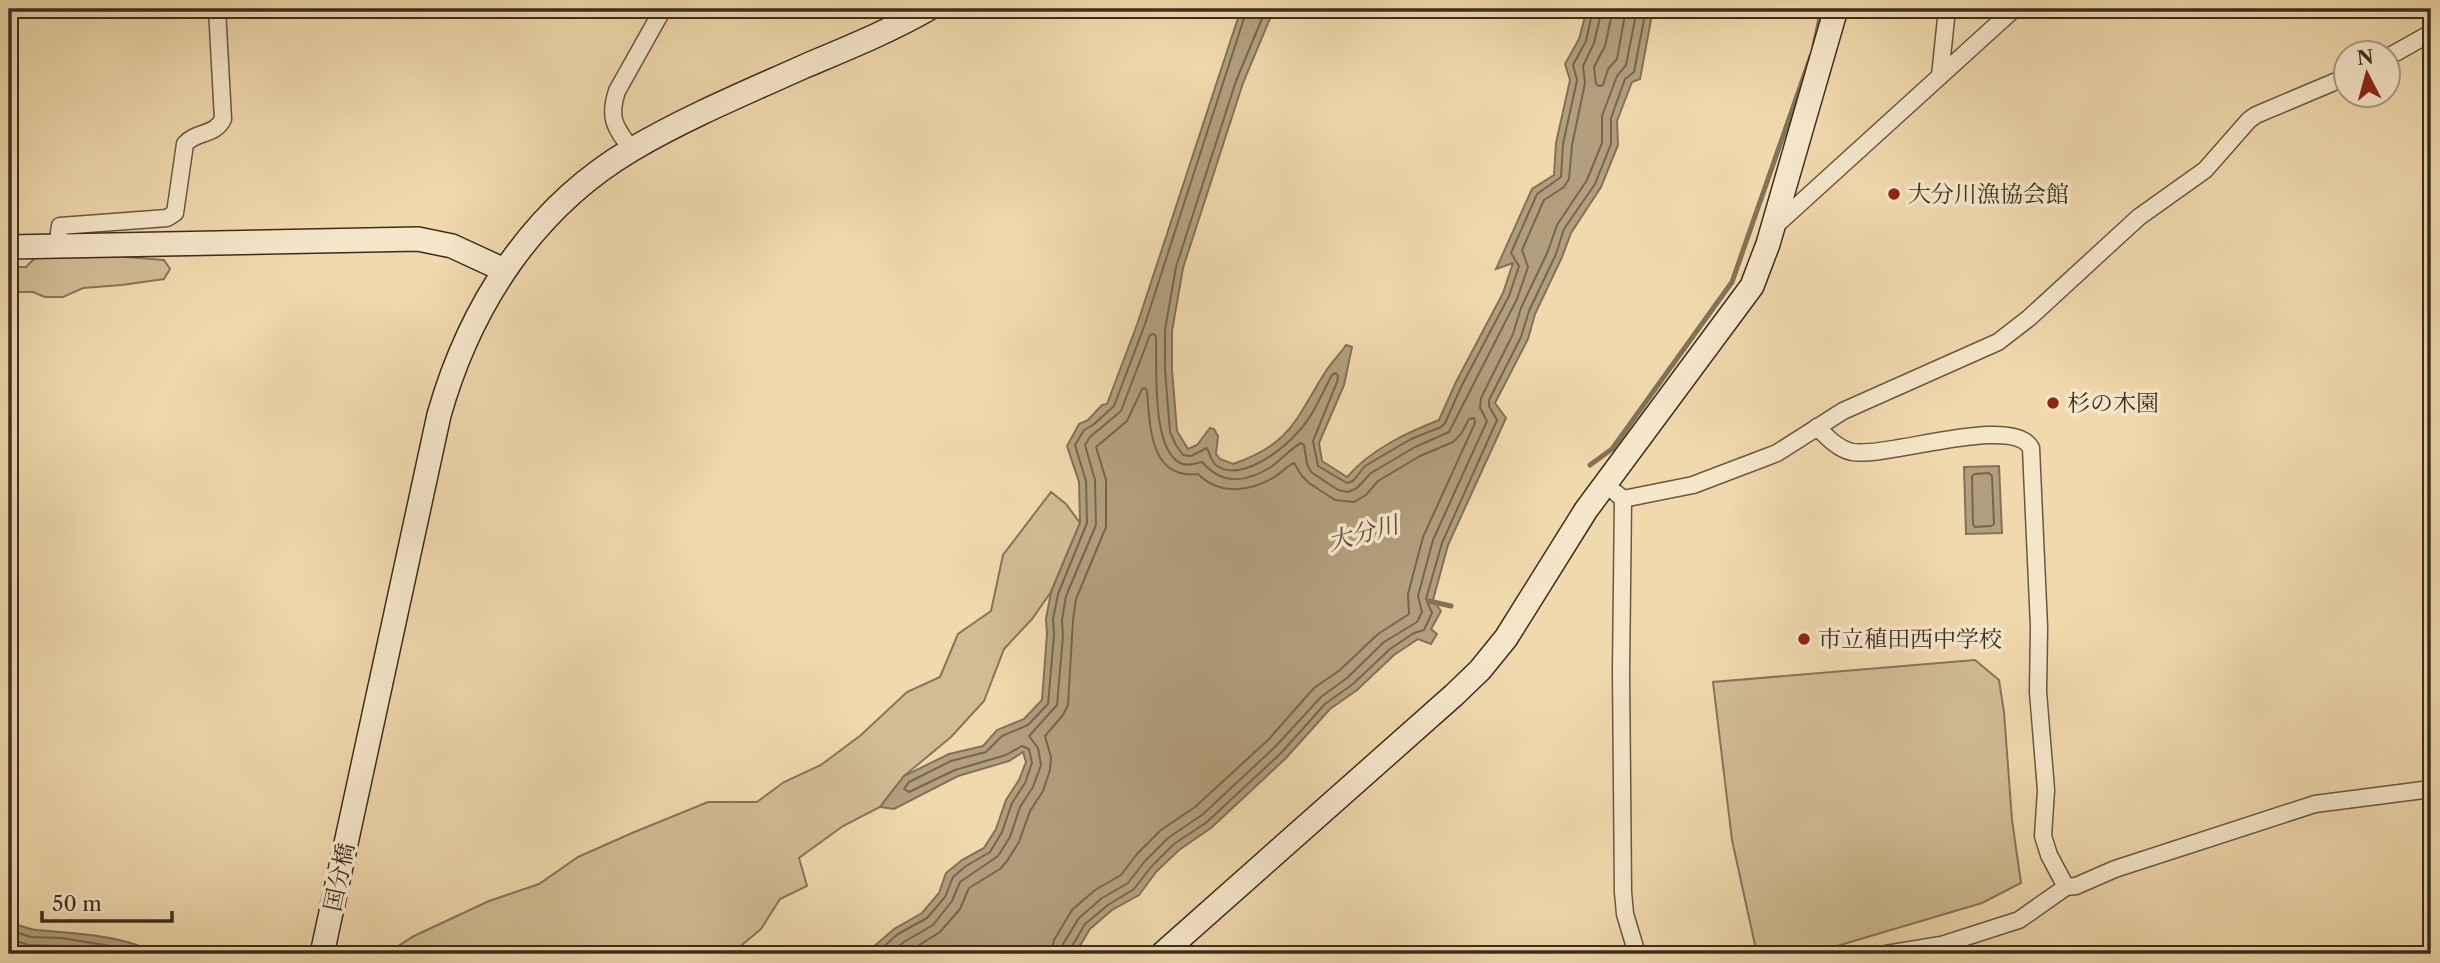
<svg xmlns="http://www.w3.org/2000/svg" width="2440" height="963" font-family="'Libre Caslon Text','Noto Serif JP',serif">
  <style>
    .green { fill: #d1bc95; stroke: #86755a; stroke-width: 2 }
    .water { fill: #b29f7d; stroke: #827257; stroke-width: 2 }
    .lines { fill: none; stroke-linecap: round; stroke-linejoin: round }
    .shore { stroke: #76664e; stroke-width: 2 }
    .stream { stroke: #827257; stroke-width: 5 }
    .street-casing { stroke: #685942; stroke-width: 19 }
    .secondary-casing { stroke: #3b2e1f; stroke-width: 26 }
    .street { stroke: #f5e6ca; stroke-width: 16 }
    .secondary { stroke: #f5e6ca; stroke-width: 23 }
    .poi-dot { fill: #8f2418; stroke: #f5e6ca; stroke-width: 2.5 }
    .labels { text-anchor: middle; dominant-baseline: central; stroke-width: 7; stroke-linejoin: round; paint-order: stroke }
    .poi-label { font-size: 23px; fill: #3b2e1f; stroke: #f5e6ca; text-anchor: start }
    .street-label { font-size: 23px; fill: #3b2e1f; stroke: #f5e6ca }
    .water-label { font-size: 24px; font-style: italic; fill: #594a36; stroke: #f5e6ca }
  </style>
  <rect width="100%" height="100%" fill="#f0d9ad"/>
  <filter id="stains"><feTurbulence type="fractalNoise" baseFrequency=".00286" numOctaves="4"/><feColorMatrix values="0 0 0 0 .2 0 0 0 0 .09 0 0 0 0 .02 0 0 0 .5 -.17"/></filter>
  <radialGradient id="worn" r=".72"><stop offset=".6" stop-color="#630" stop-opacity="0"/><stop offset="1" stop-color="#630" stop-opacity=".3"/></radialGradient>
  <g class="green">
    <path d="M62,252L164,260L170,269L164,279L122,285L83,288L63,297H45L33,292H17L9,297V267H26L36,257Z"/>
    <path d="M1051,492L1066,504L1080,523L1051,592L1032,619L1004,649L984,701L951,737L904,776L880,807L843,826L799,858L807,886L780,899L761,929L731,954H386L414,936L489,901L539,884L578,857L632,833L708,802H757L784,782L821,765L861,735L907,692L940,677L958,634L991,611L1003,555Z"/>
    <path d="M1975,660L1999,680L2004,712L2012,820L2021,883L1982,903L1810,954H1757L1732,840L1713,682Z"/>
  </g>
  <g class="water">
    <path d="M1241,9H1274L1243,83L1183,268L1172,331V370L1177,431L1188,449L1197,445L1210,428L1214,429L1218,436L1216,454L1220,459L1233,464C1293,443 1295,419 1326,371C1332,362 1340,354 1346,345L1352,347L1344,385L1319,443L1322,461L1347,477C1370,450 1406,433 1439,420L1456,382L1503,293L1513,263L1496,269L1532,189L1554,175L1556,143L1570,80L1565,64L1579,39L1587,9H1653L1640,79L1632,82L1617,121L1618,145L1601,187L1571,233L1562,257L1535,314L1528,339L1495,403L1506,418L1448,545L1433,600L1441,611L1431,629L1437,634L1431,644L1418,639L1394,655L1357,690L1330,709L1286,758L1211,828L1179,850L1156,872L1139,895L1112,910L1090,929L1075,954H865L894,929L922,913L939,893L946,873L962,860L984,848L996,829L1006,800L1019,780L1026,762L1023,752L1009,761L958,776L894,809L880,807L904,776L949,754L983,746L997,730L1024,719L1042,700L1047,634L1046,619L1051,592L1080,523L1079,482L1067,446L1079,424L1088,420L1102,405L1107,404L1138,322Z"/>
    <path d="M1999,466L2002,533L1966,534L1964,467Z"/>
    <path d="M9,923C18,924 27,929 36,930C68,933 128,935 155,954H9Z"/>
  </g>
  <g class="lines">
    <g class="shore">
      <path d="M1266,9L1236,81L1176,267L1165,330V370L1170,432L1176,445L1183,455L1191,456L1207,448C1210,454 1211,462 1217,466C1242,482 1282,450 1298,432C1313,417 1322,393 1332,375L1336,373L1338,376L1337,382L1313,441L1318,466L1347,483L1353,481L1365,466L1411,439L1441,427L1445,423L1462,385L1509,296L1519,266L1511,253L1537,194L1561,177L1563,144L1577,80L1573,65L1586,41L1593,9"/>
      <path d="M1613,9L1605,46L1594,67L1596,84L1599,86L1603,85L1608,69L1617,59L1626,9"/>
      <path d="M1989,473L1992,476L1994,524L1991,526L1975,527L1973,524L1972,476L1975,474Z"/>
      <path d="M9,930L31,937L61,938L105,945L138,954"/>
      <path d="M9,939L29,945L60,946L105,954"/>
      <path d="M875,954L898,934L927,918L945,897L953,877L966,866L990,852L1002,832L1012,803L1025,783L1032,763L1029,749L1022,746L1006,755L955,770L909,792L904,789L909,782L951,761L986,752L1002,736L1028,725L1048,704L1054,635L1053,619L1058,594L1087,523L1086,481L1075,445L1084,430L1093,425L1114,406L1145,324L1247,9"/>
      <path d="M889,954L904,942L933,925L952,901L960,882L998,856L1010,837L1020,807L1033,787L1041,765L1038,748L1029,736L1057,705L1063,636L1062,620L1066,596L1096,525L1095,480L1085,445L1090,437L1121,411L1150,335L1154,334L1156,337C1157,365 1151,448 1180,463C1188,467 1195,463 1202,462C1222,485 1245,483 1271,467C1281,460 1290,449 1301,443L1304,445L1307,464L1311,472L1338,490L1348,492L1357,488L1371,473L1415,447L1449,432L1517,299L1528,267L1522,250L1544,200L1564,187L1569,179L1572,145L1585,83L1583,66L1594,43L1602,9"/>
      <path d="M905,954L940,932L960,909L969,888L1000,869L1007,861L1019,842L1030,811L1043,791L1050,770L1051,757L1045,736L1063,715L1068,705L1073,620L1076,599L1106,527V480L1096,447L1127,421L1142,389L1145,388L1147,391C1150,424 1149,480 1198,474C1220,496 1251,492 1276,476C1282,472 1287,466 1294,463L1302,476L1309,483L1335,500L1354,502L1366,495L1378,481L1420,456L1453,442L1461,434L1469,419L1474,418L1475,423L1423,537L1408,594L1409,614L1378,634L1340,670L1314,688L1268,740L1195,807L1161,830L1137,854L1121,875L1095,890L1072,910L1054,940L1051,954"/>
      <path d="M1061,954L1063,944L1079,918L1102,898L1128,883L1145,861L1168,838L1202,815L1275,747L1321,697L1347,678L1384,642L1417,622L1422,612L1418,596L1433,540L1487,421L1480,408L1481,398L1513,334L1521,308L1548,251L1557,225L1587,180L1602,143V116L1617,76L1626,65L1637,9"/>
      <path d="M1070,954L1071,948L1085,924L1108,905L1134,889L1151,867L1174,844L1207,822L1281,753L1325,704L1353,684L1390,649L1414,633L1424,630L1432,613L1426,599L1442,543L1497,420L1489,406V400L1521,337L1529,311L1556,254L1564,229L1595,184L1611,144V118L1625,79L1634,72L1646,9"/>
    </g>
    <g class="stream">
      <path d="M1814,46L1822,9"/>
      <path d="M1590,465L1612,449L1732,282L1811,56"/>
      <path d="M1429,601L1451,606"/>
    </g>
    <defs>
      <g id="street">
        <path d="M2388,57L2431,33"/>
        <path d="M1940,76L1947,9"/>
        <path d="M632,150C615,127 608,119 617,91L663,9"/>
        <path d="M1774,227L2014,9"/>
        <path d="M57,247L60,226L167,218L175,213L185,144C196,131 215,136 223,119L217,9"/>
        <path d="M1817,427C1827,437 1838,449 1852,452C1888,458 2013,414 2031,448L2039,627L2038,692L2046,790L2043,836L2049,855L2066,887L2019,920L1941,945L1886,954"/>
        <path d="M1616,493L1623,499L1621,672L1623,892L1625,914L1637,954"/>
        <path d="M1623,499L1693,485L1764,458L1777,453L1843,411L1998,342L2029,318L2139,217L2205,170L2249,120L2256,115L2346,77"/>
        <path d="M2066,887L2076,886L2115,869L2315,804L2431,789"/>
      </g>
      <g id="secondary">
        <path d="M9,247L418,239L452,246L504,270"/>
        <path d="M322,954L439,415C470,306 532,209 631,150C685,118 745,93 803,67C845,49 888,32 928,9"/>
        <path d="M1162,954L1454,695L1480,670L1506,638L1586,510L1752,286L1768,244L1836,9"/>
      </g>
    </defs>
    <use href="#street" class="street-casing"/>
    <use href="#secondary" class="secondary-casing"/>
    <use href="#street" class="street"/>
    <use href="#secondary" class="secondary"/>
  </g>
  <g class="poi-dot">
    <circle cx="1894" cy="194" r="7"/>
    <circle cx="2053" cy="403" r="7"/>
    <circle cx="1804" cy="639" r="7"/>
  </g>
  <g class="labels">
    <g class="poi-label">
      <text x="1908" y="194">大分川漁協会館</text>
      <text x="2067" y="403">杉の木園</text>
      <text x="1818" y="639">市立稙田西中学校</text>
    </g>
    <g class="street-label">
      <text transform="translate(339 877) rotate(-78)">国分橋</text>
    </g>
    <g class="water-label">
      <text transform="translate(1363 533) rotate(-15)">大分川</text>
    </g>
  </g>
  <rect width="2440" height="963" fill="none" stroke="#f0d9ad" stroke-width="35"/>
  <rect x="10" y="10" width="2419" height="942" fill="none" stroke="#3b2e1f" stroke-width="3.5"/>
  <rect x="18" y="18" width="2405" height="928" fill="none" stroke="#3b2e1f" stroke-width="2"/>
  <g transform="translate(2367 74) rotate(354)"><circle r="33" fill="#f5e6ca" stroke="#ab9c86" stroke-width="2"/>
  <path d="M0-5L12 26L0 18L-12 26Z" fill="#8f2418"/>
  <text y="-10" font-size="19" font-weight="bold" text-anchor="middle" fill="#3b2e1f">N</text>
  </g>
  <path d="M42 911v10h130v-10" fill="none" stroke="#3b2e1f" stroke-width="3.5"/>
  <text x="52" y="911" font-size="21" fill="#3b2e1f" stroke="#f5e6ca" stroke-width="5" paint-order="stroke">50 m</text>
  <rect width="100%" height="100%" filter="url(#stains)"/>
  <rect width="100%" height="100%" fill="url(#worn)"/>
</svg>
